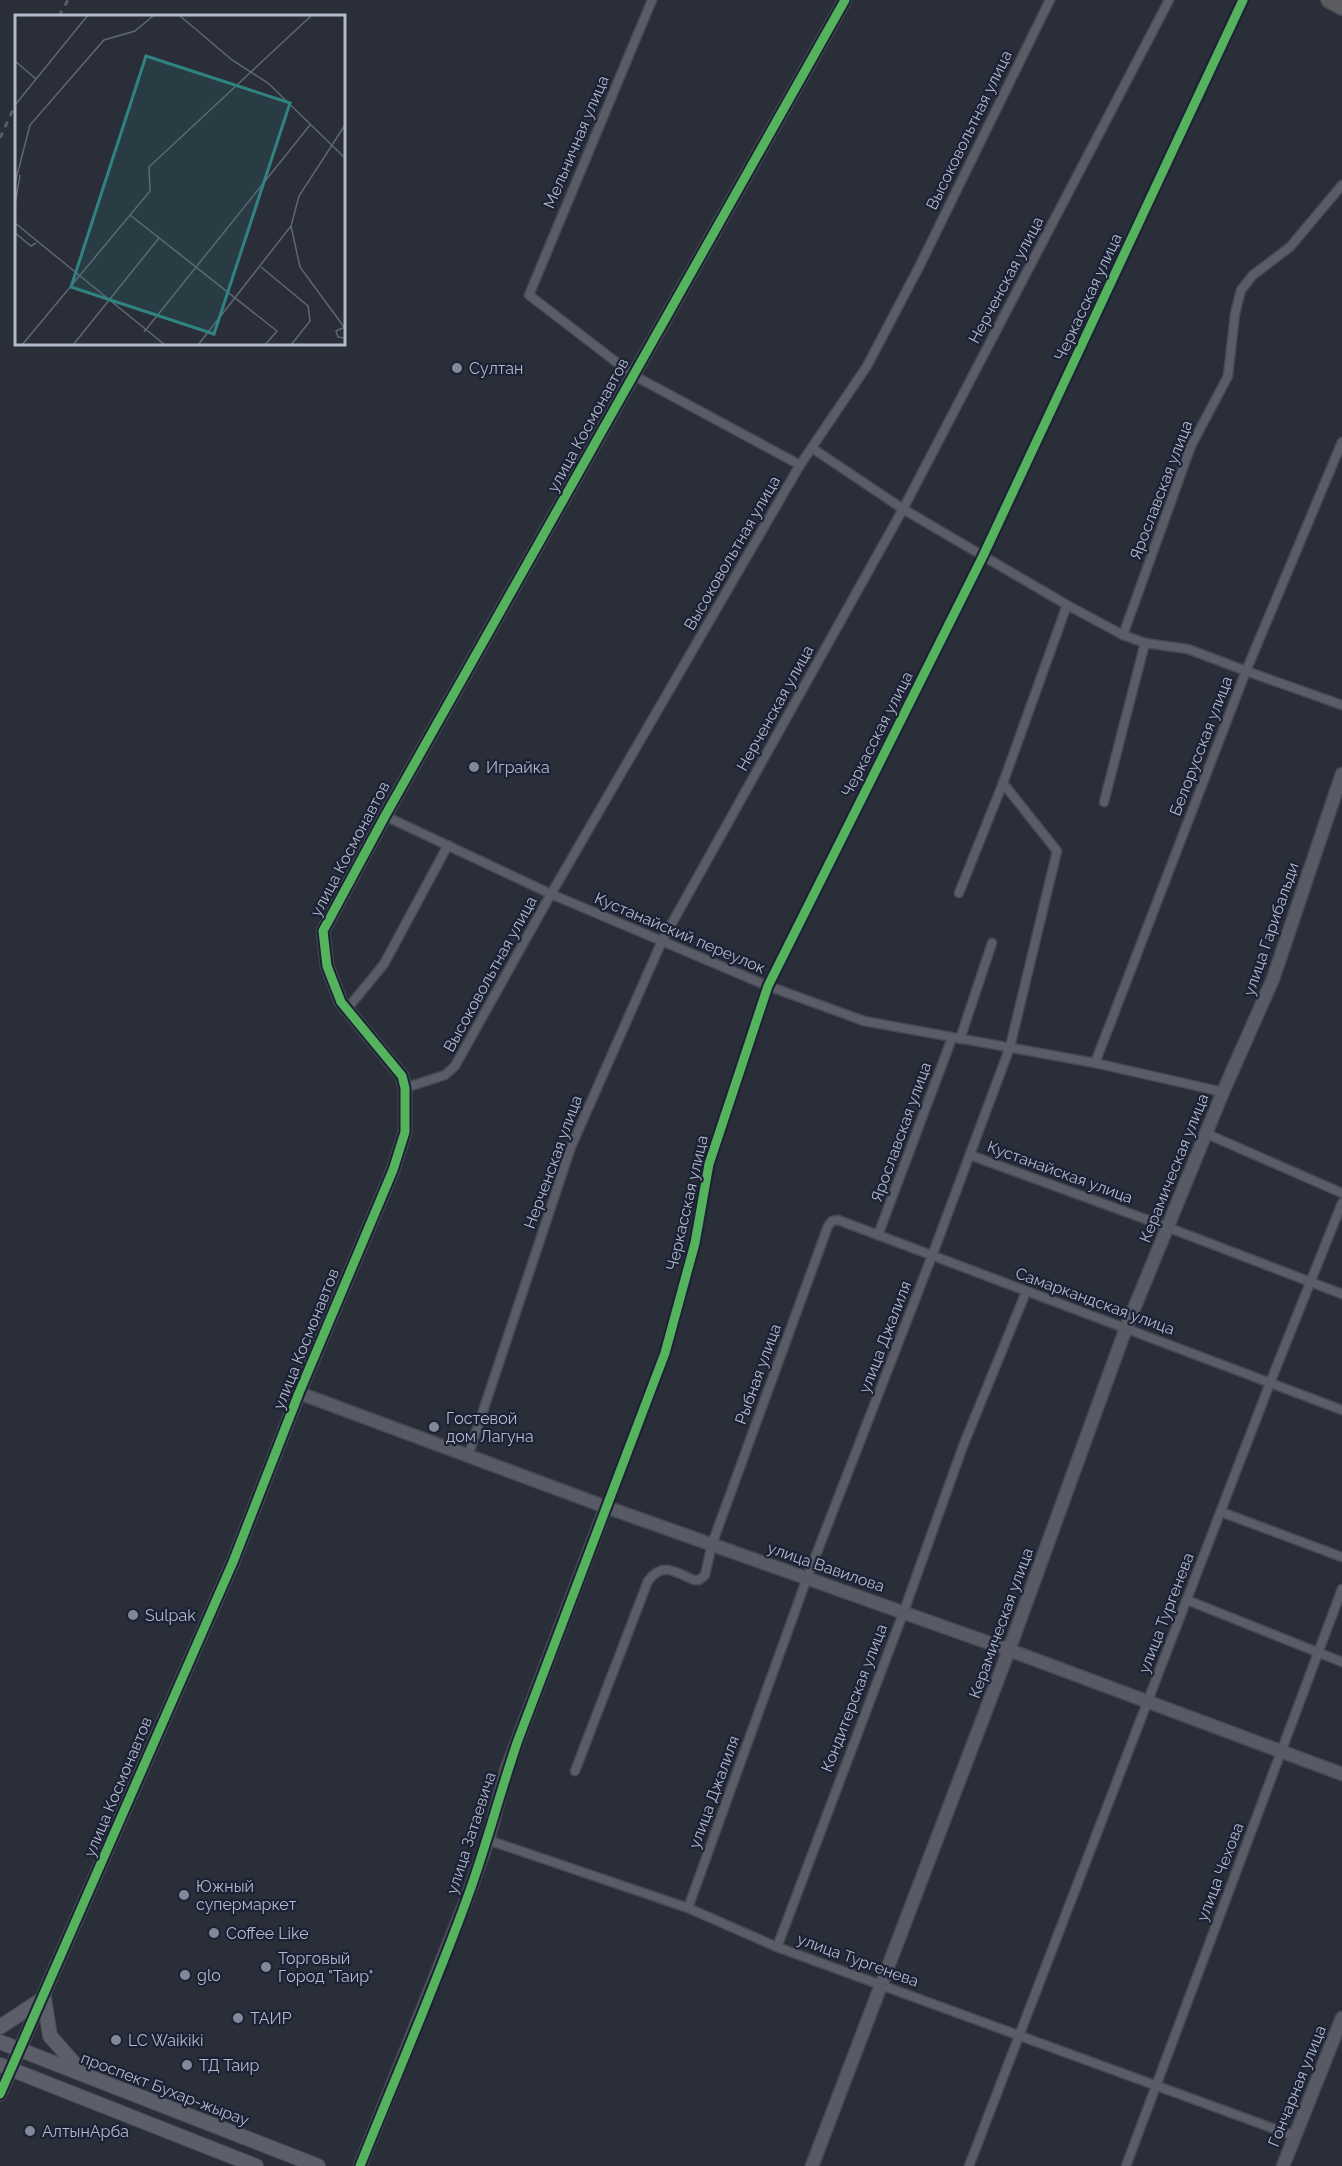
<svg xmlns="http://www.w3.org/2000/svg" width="1342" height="2166" font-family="Raleway,sans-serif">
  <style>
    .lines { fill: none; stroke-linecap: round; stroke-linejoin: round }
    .street-casing { stroke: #464952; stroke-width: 11 }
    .secondary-casing { stroke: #464952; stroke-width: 15 }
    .primary-casing { stroke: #474b56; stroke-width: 16 }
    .highway-casing { stroke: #464a55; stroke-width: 18 }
    .street { stroke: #5a5d67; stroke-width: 8 }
    .secondary { stroke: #585b65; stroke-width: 12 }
    .primary { stroke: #5c5f69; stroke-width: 14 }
    .highway { stroke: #5b5c60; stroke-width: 15 }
    .rail { stroke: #585c64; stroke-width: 3; stroke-dasharray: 6 6; stroke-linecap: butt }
    .cycleway-casing { stroke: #1c2235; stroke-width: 13 }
    .cycleway { stroke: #56b35d; stroke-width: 9 }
    .poi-dot { fill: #838898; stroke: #1c2235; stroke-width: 2 }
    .labels { text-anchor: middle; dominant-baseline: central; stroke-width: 4.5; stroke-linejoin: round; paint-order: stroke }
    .street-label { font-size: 16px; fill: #b3b9cb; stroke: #1c2235 }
    .poi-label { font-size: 16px; fill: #b3b9cb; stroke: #1c2235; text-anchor: start }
    .inset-road { fill: none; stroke: #606673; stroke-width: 1.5 }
    .view { fill: #308381; fill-opacity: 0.15; stroke: #308381; stroke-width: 3 }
    .inset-edge { fill: none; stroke: #b3b9cb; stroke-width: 3 }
  </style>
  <rect width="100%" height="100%" fill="#292e39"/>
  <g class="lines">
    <defs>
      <g id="street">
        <path d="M652,0L529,295L633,375L800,465"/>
        <path d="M812,448L903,509L1067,605L1123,635L1145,643L1188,649L1246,671L1342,705"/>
        <path d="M1123,635L1191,446L1228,376L1235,314L1241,290L1253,275L1290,247L1342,185"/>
        <path d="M1104,802L1145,643"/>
        <path d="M385,816L551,894L768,986L864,1021L1095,1063L1223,1092"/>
        <path d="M959,893L1003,783L1067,605"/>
        <path d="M347,1009L384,964L448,845"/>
        <path d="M960,1039L992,943"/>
        <path d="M1095,1063L1246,671L1342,442"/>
        <path d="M405,1088L445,1075L455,1066L551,894L800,465L867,366L919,267L1050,0"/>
        <path d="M1207,1134L1342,1193"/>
        <path d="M970,1155L1167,1227L1342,1294"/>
        <path d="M878,1235L952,1038"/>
        <path d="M468,1456L571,1147L662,941L903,509L1169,0"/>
        <path d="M606,1507L665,1353L695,1243L709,1164L768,986L983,556L1243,0"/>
        <path d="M1221,1512L1342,1557"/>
        <path d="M1187,1600L1342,1662"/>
        <path d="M575,1771L648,1581C663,1561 675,1572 694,1580H699L705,1575L712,1544L828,1226L832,1221L838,1220L878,1235L1342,1410"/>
        <path d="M488,1840L688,1908L777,1947L1294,2136"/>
        <path d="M688,1908L807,1578L932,1256L1010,1047L1057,851L1003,783"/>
        <path d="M777,1947L904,1611L963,1446L1026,1292"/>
        <path d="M969,2166L1270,1383L1342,1203"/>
        <path d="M1126,2166L1342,1589"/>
      </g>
      <g id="secondary">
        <path d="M299,1393L606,1507L1009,1650L1342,1774"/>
        <path d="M0,2094L233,1562L299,1393L393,1170L405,1132V1088L402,1076L341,1002L327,966L323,931L385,816L845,0"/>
        <path d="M360,2166L467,1898L488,1840L507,1768L606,1507"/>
        <path d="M812,2166L1009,1650L1126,1328L1223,1092L1273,979L1342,774"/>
        <path d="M1283,2166L1342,2018"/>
      </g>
      <g id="primary">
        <path d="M0,2027L44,1998L50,2036L81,2071"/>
        <path d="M0,2042L318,2166"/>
        <path d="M0,2065L256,2166"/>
      </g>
      <path id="highway" d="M1329,0L1342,7"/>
    </defs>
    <use href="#street" class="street-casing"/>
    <use href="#secondary" class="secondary-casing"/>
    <use href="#primary" class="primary-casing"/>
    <use href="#highway" class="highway-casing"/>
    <use href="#street" class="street"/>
    <use href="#secondary" class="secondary"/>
    <use href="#primary" class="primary"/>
    <use href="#highway" class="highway"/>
    <g class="rail">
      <path d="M59,16L68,0"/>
      <path d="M0,138L16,103"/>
    </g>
    <defs>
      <g id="cycleway">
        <path d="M0,2094L233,1562L299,1393L393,1170L405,1132V1088L402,1076L341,1002L327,966L323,931L385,816L845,0"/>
        <path d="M360,2166C396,2076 435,1987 468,1896C487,1844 500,1792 518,1740L665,1353L695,1243L709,1164L768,986L983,556L1243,0"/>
      </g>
    </defs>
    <use href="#cycleway" class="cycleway-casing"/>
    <use href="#cycleway" class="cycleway"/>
  </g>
  <g class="poi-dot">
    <circle cx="457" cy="368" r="6"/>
    <circle cx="474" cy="767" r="6"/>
    <circle cx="434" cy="1427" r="6"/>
    <circle cx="133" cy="1615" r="6"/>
    <circle cx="184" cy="1895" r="6"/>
    <circle cx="214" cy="1933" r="6"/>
    <circle cx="266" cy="1967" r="6"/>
    <circle cx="185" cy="1975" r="6"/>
    <circle cx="238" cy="2018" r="6"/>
    <circle cx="116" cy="2040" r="6"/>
    <circle cx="187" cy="2065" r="6"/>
    <circle cx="30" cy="2131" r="6"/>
  </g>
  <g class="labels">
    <g class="street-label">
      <text transform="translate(969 130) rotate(-64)">Высоковольтная улица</text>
      <text transform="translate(576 142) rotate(-67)">Мельничная улица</text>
      <text transform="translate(1006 280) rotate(-62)">Нерченская улица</text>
      <text transform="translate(1088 297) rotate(-65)">Черкасская улица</text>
      <text transform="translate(588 425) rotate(-61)">улица Космонавтов</text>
      <text transform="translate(1161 490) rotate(-69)">Ярославская улица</text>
      <text transform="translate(732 553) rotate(-60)">Высоковольтная улица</text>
      <text transform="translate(775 708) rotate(-61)">Нерченская улица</text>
      <text transform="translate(877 734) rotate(-63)">Черкасская улица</text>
      <text transform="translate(1201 746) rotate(-69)">Белорусская улица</text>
      <text transform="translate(350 849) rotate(-62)">улица Космонавтов</text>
      <text transform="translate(1271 929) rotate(-71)">улица Гарибальди</text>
      <text transform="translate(680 933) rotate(23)">Кустанайский переулок</text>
      <text transform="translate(490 974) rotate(-61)">Высоковольтная улица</text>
      <text transform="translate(901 1132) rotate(-70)">Ярославская улица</text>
      <text transform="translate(553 1162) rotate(-70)">Нерченская улица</text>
      <text transform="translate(1174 1168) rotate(-68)">Керамическая улица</text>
      <text transform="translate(1060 1172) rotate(20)">Кустанайская улица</text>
      <text transform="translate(687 1203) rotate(-77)">Черкасская улица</text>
      <text transform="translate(1095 1301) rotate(20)">Самаркандская улица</text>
      <text transform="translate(885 1337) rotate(-69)">улица Джалиля</text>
      <text transform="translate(306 1339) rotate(-68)">улица Космонавтов</text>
      <text transform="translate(758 1374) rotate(-70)">Рыбная улица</text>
      <text transform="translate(826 1567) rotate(19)">улица Вавилова</text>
      <text transform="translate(1166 1613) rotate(-69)">улица Тургенева</text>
      <text transform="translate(1001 1623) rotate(-70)">Керамическая улица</text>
      <text transform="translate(854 1698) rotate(-69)">Кондитерская улица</text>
      <text transform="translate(118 1787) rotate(-67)">улица Космонавтов</text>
      <text transform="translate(714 1792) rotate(-70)">улица Джалиля</text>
      <text transform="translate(471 1833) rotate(-72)">улица Затаевича</text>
      <text transform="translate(1220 1872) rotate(-69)">улица Чехова</text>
      <text transform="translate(858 1960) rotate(20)">улица Тургенева</text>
      <text transform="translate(1297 2086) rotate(-68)">Гончарная улица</text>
      <text transform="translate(165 2089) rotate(21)">проспект Бухар-жырау</text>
    </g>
    <g class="poi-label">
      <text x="469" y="368">Султан</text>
      <text x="486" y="767">Играйка</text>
      <text x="446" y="1418">Гостевой<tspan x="446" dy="18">дом Лагуна</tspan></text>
      <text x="145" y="1615">Sulpak</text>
      <text x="196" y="1886">Южный<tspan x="196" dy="18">супермаркет</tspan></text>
      <text x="226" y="1933">Coffee Like</text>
      <text x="278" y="1958">Торговый<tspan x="278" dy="18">Город "Таир"</tspan></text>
      <text x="197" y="1975">glo</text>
      <text x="250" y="2018">ТАИР</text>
      <text x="128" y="2040">LC Waikiki</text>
      <text x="199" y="2065">ТД Таир</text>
      <text x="42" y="2131">АлтынАрба</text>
    </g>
  </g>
  <g transform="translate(15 15)">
    <rect width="330" height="330" fill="#292e39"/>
    <path class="inset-road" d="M164,0L217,45L253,68L330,143M0,46L21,64M0,90L73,0M0,168L15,110L89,25L120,16L139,0M0,190L5,160M115,200L262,316L250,330M0,208L150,330M0,218L16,231L21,228M246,252L293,291L295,306L276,330M329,312L285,252L276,211L284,181L330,110M330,312L321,316L323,322L330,323M129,317L295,110M7,330L135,176L134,152L297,0M58,330L144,223M183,330L276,211"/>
    <path class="view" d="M131,41L275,88L199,319L56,272Z"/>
    <rect width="330" height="330" class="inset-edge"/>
  </g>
</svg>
